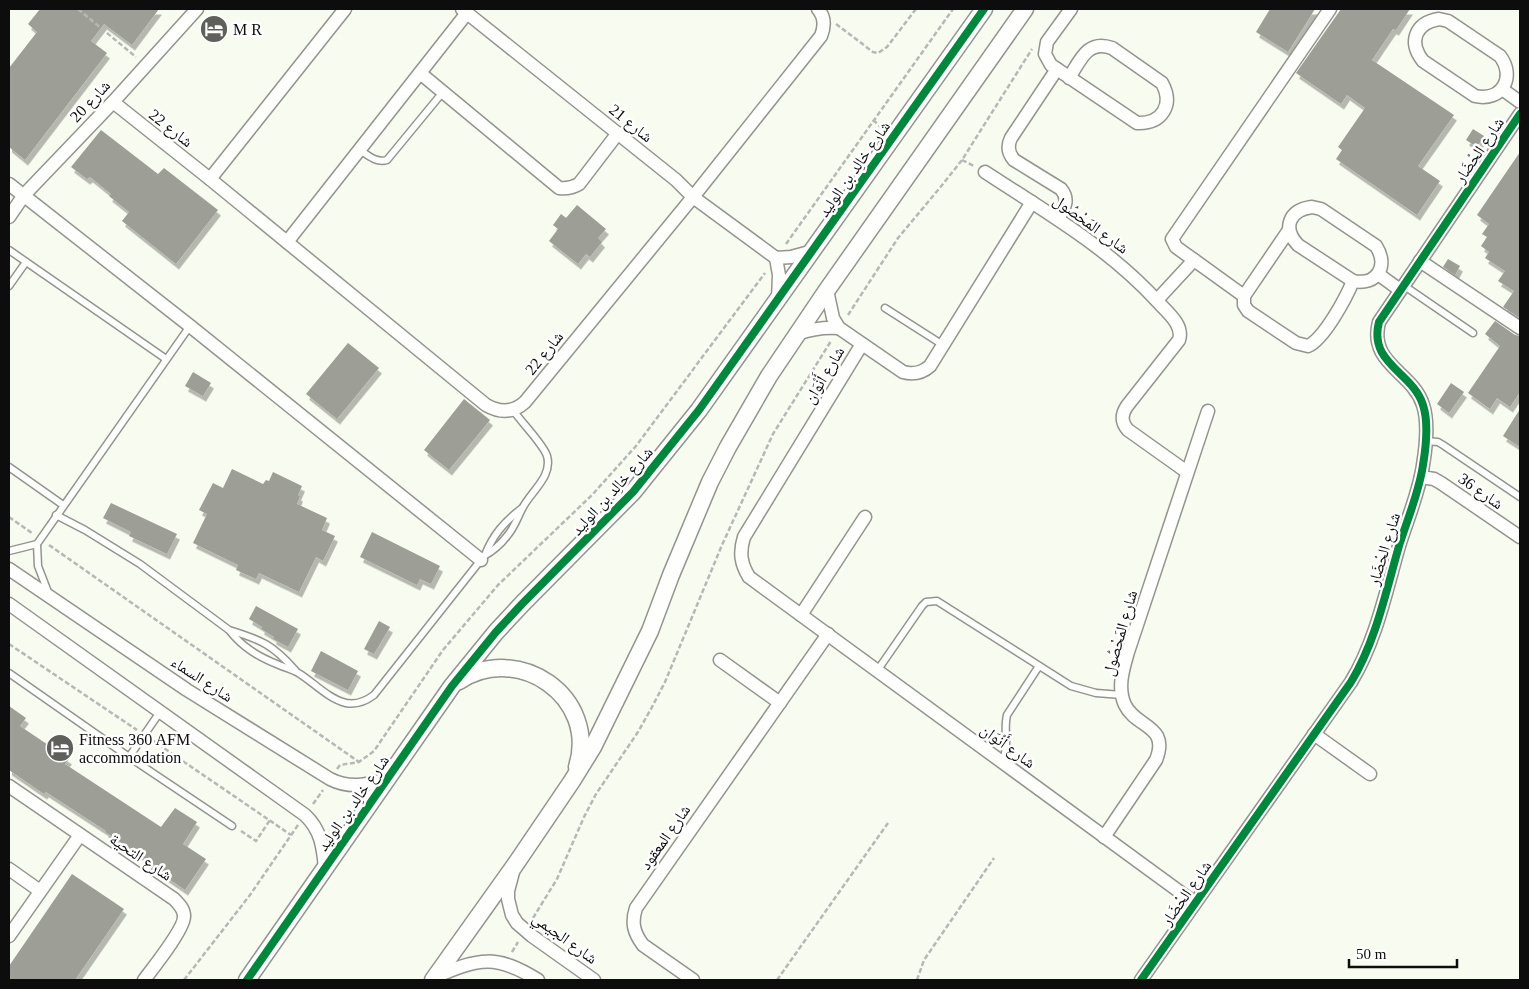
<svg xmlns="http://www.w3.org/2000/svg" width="1529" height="989" font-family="'Times New Roman','Noto Naskh Arabic',serif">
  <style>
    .building { fill: #9d9e96; filter: url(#shadow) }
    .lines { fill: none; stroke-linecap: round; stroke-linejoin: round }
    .service-casing { stroke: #93948f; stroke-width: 9 }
    .minor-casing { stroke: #93948f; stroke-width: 15 }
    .tertiary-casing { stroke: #93948f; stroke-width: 19 }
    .path { stroke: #b7b8b6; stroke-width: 2.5; stroke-dasharray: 5 2.5; stroke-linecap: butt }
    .service { stroke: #fefefd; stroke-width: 6 }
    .minor { stroke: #fefefd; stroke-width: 12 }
    .tertiary { stroke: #fefefd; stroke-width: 16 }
    .cycleway-casing { stroke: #fff; stroke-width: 11 }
    .cycleway { stroke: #00873e; stroke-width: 8 }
    .labels { text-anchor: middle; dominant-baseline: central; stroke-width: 5; stroke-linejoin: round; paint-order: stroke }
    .poi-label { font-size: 16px; fill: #0d0d0d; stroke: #fff; text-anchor: start }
    .street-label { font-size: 16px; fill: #0d0d0d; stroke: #fff }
  </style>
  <defs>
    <filter id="shadow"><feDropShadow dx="3" dy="5.5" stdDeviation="0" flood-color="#0004"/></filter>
  </defs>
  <rect width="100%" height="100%" fill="#f8fbf0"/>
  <g class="building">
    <path d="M40,9H159L132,45L104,24L91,41L107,53L25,160L9,147V68L37,32L28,24Z"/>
    <path d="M1270,9H1315L1288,52L1256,32Z"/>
    <path d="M1341,9H1410L1396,30L1393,29L1372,60L1454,115L1418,166L1440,181L1417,215L1336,159L1342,150L1338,147L1365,108L1347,95L1341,104L1296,73Z"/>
    <path d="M1473,129L1484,136L1477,147L1466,140Z"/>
    <path d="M101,130L158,174L164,168L218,210L176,264L122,221L129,212L109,196L111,194L90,177L87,179L71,167Z"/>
    <path d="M1520,152V318L1503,307L1514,291L1498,281L1505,271L1485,258L1489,252L1481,246L1487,237L1482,234L1489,224L1477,215Z"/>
    <path d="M577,205L606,229L598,238L602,242L590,257L586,254L578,264L549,241L558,229L553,225L561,214L566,218Z"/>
    <path d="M1448,259L1460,266L1455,275L1443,267Z"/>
    <path d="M1495,321L1515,335L1520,336V392L1510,407L1497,398L1490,409L1468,393L1500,346L1485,334Z"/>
    <path d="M348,343L379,368L337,419L306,394Z"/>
    <path d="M193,372L211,383L203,396L185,386Z"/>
    <path d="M1451,383L1464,392L1449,413L1437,404Z"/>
    <path d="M464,399L490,420L449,470L424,450Z"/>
    <path d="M1520,409V447L1503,436Z"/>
    <path d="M232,469L263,484L266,480L269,481L273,472L302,486L298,495L300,496L297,504L327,518L322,530L335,536L323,561L316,557L299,592L259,573L256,579L236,570L238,565L193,543L207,514L199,510L213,483L223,488Z"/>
    <path d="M111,503L177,534L167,554L129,536L131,532L103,518Z"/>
    <path d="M372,532L440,566L431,584L420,579L417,585L360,557Z"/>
    <path d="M256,606L298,629L288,647L273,639L274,637L261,629L262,627L249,619Z"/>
    <path d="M379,621L390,627L374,654L364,649Z"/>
    <path d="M321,651L358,671L348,690L311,671Z"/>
    <path d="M9,706L26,718L20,726L69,759L65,764L161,827L175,808L197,822L183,844L206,859L185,890L147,864L149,861L105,832L106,831L46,792L44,794L9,770Z"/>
    <path d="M72,874L124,909L75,980H9V966Z"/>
  </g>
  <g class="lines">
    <defs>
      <g id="service">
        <path d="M360,150C369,156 376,163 387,160L443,92"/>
        <path d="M9,250L166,359"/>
        <path d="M1403,285L1473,333"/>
        <path d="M9,286L26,262"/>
        <path d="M885,308L943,345"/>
        <path d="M1426,441L1438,442L1443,445L1520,497"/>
        <path d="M9,467L63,505"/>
        <path d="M56,515L85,530L140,564L229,630C243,648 259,657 279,665C286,668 294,670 300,674C314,683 329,699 346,703C356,705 366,701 374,695L484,556C493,551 501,544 507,536C514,528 517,519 522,509C530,492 553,477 547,456C544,445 521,422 513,410"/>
        <path d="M9,551L37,544"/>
        <path d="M485,555C493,535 504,522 521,509"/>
        <path d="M48,592L38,566L37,544L190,326"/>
        <path d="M229,630C262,640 273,645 295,670"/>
        <path d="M877,671L922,606L926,602L937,601L1071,686L1096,693L1122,695"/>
        <path d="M9,673L129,757L232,826"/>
        <path d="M129,757L160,712"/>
        <path d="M1002,762C1010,746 1003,732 1007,715L1039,666"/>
      </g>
      <g id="minor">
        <path d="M462,9L676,180L693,197L776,258"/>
        <path d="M1439,19L1448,21L1500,56C1516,77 1502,102 1475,96L1423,61C1408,42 1415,23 1439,19Z"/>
        <path d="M1057,69L1011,138C1007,146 1008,153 1014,160L1061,189C1070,200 1064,208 1058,219"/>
        <path d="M420,73L559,188C567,189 572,188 579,184L618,133"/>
        <path d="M1069,78C1080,61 1087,39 1112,48L1162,83C1174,105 1162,124 1137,123L1051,65L1045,54L1047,42L1071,9"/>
        <path d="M1502,89L1520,102"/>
        <path d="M113,102L210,179L486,405C500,413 513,413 525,402L693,197L821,36C825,26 825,17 818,9"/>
        <path d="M985,172C1046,212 1109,248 1158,302C1167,312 1184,325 1179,340L1127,406C1121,415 1121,422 1128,430L1187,472"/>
        <path d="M210,179L345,9"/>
        <path d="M9,184L190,326L481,560"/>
        <path d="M1312,207L1321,209L1376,246C1389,266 1377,286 1353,281L1298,245C1282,228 1289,210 1312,207Z"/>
        <path d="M9,217L24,195L113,102L197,9"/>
        <path d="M1289,230L1244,296V305L1248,311L1296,343L1308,346C1324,339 1346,298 1353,281"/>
        <path d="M287,242L467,13"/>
        <path d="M776,258L779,275L778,300"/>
        <path d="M776,258L791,257L813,251"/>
        <path d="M1420,261L1520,328"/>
        <path d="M1378,274L1400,290"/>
        <path d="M827,290L833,318L839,328L903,372C914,375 922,373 930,366L1032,202"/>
        <path d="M1244,296L1176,247L1172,239L1330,9"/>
        <path d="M1157,300L1194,260"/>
        <path d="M797,334C811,329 824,327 839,328"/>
        <path d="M862,344L744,537C739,553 741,564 749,577L1195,903"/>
        <path d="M1421,477L1434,479L1441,483L1520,537"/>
        <path d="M9,569L187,690L330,779C350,789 366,785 387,779"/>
        <path d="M9,604L305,815C321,830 323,847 325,868"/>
        <path d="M801,615L865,517"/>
        <path d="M720,660L780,703"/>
        <path d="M1314,734L1370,774"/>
        <path d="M9,786L174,899C179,904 184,909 184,916C185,928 153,968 144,980"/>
        <path d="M1104,837L1156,760C1170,725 1136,728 1125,705C1117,688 1123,669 1128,652L1208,411"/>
        <path d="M9,869L40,891"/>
        <path d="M513,872L508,891V899L512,915L517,923L532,936L594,980"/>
        <path d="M9,936L80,835"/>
        <path d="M435,977C479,958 496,954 538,980"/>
        <path d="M693,980L643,945C634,933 631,923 636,908L828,634"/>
        <path d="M1141,980L1351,682C1376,641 1386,591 1399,546C1407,520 1419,493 1423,465C1426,447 1429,423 1423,405C1413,372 1368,364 1379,322L1520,114"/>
      </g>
      <g id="tertiary">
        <path d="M459,681C518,642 599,697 577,767"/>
        <path d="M247,980L452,686L496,632L522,604L633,492L699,410L984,9"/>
        <path d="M433,980L515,865L572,781L593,747L650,631L671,575L710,482L728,447L769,376L827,290L1025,9"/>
      </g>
    </defs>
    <use href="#service" class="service-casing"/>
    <use href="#minor" class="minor-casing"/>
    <use href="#tertiary" class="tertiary-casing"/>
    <g class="path">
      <path d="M78,9L136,57"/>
      <path d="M836,24L873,52L878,53L887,47L916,9"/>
      <path d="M873,120L881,127"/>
      <path d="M962,160L974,166"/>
      <path d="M786,244L953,9"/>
      <path d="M848,315L898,238L943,184L962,160L1032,49"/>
      <path d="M9,517L32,533"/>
      <path d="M49,545L359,762"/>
      <path d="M9,644L137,730"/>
      <path d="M152,740L291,835"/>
      <path d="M337,769L340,765L359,762L374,751L443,650L498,585L592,495L636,446L765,273"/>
      <path d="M313,804L323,790"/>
      <path d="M241,831L256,841L270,820"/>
      <path d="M533,918L557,879L584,817L596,794L638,732L652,707L665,682L722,545L773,434L831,341"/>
      <path d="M512,952L518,942"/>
      <path d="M184,980L250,895L298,825"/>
      <path d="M777,980L888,823"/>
      <path d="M917,980L924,960L994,858"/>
    </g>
    <use href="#service" class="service"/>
    <use href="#minor" class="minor"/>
    <use href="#tertiary" class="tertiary"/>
    <defs>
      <g id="cycleway">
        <path d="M247,980L452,686L496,632L522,604L633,492L699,410L984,9"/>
        <path d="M1141,980L1351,682C1376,641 1386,591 1399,546C1407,520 1419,493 1423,465C1426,447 1429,423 1423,405C1413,372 1368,364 1379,322L1520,114"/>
      </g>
    </defs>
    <use href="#cycleway" class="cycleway-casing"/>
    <use href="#cycleway" class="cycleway"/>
  </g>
  <defs>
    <symbol id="hotel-disc" viewBox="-11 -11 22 22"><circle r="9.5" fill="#5f605c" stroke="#fff"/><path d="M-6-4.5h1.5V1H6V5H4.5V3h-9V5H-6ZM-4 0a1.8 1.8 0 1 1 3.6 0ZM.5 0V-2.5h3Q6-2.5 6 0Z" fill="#fff"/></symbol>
  </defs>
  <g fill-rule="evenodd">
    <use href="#hotel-disc" x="198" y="13" width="32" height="32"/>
    <use href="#hotel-disc" x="44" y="732" width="32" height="32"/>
  </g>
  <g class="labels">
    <g class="poi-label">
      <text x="233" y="29">M R</text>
      <text x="79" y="739">Fitness 360 AFM<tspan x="79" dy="18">accommodation</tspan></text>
    </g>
    <g class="street-label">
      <text transform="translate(90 101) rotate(-47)">شارع 20</text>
      <text transform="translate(631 123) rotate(39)">شارع 21</text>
      <text transform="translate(171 128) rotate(38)">شارع 22</text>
      <text transform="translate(1479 150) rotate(-56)">شارع الحْضَار</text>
      <text transform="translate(854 169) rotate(-55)">شارع خالِد بن الوليد</text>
      <text transform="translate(1091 224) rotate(36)">شارع المَحْصُول</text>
      <text transform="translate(544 353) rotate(-51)">شارع 22</text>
      <text transform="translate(824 375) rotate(-59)">شارع أَنْوَان</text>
      <text transform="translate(612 491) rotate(-48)">شارع خالِد بن الوليد</text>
      <text transform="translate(1481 491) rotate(35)">شارع 36</text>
      <text transform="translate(1384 549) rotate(-73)">شارع الحْضَار</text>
      <text transform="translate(1120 633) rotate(-74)">شارع المَحْصُول</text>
      <text transform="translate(202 679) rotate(33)">شارع السماء</text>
      <text transform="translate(1008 746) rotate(36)">شارع أَنْوَان</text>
      <text transform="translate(353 803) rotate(-55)">شارع خالِد بن الوليد</text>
      <text transform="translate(665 837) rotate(-55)">شارع المعقود</text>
      <text transform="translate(141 857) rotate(34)">شارع التحية</text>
      <text transform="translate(1186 893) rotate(-55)">شارع الحْضَار</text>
      <text transform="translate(565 938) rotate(36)">شارع الجيمي</text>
    </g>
  </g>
  <rect width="1529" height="989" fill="none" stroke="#0d0d0d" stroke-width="20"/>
  <path d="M1349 959v8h108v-8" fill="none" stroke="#0d0d0d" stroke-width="2.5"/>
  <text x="1356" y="959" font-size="15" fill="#0d0d0d" stroke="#ffffff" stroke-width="4" paint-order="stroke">50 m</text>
</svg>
